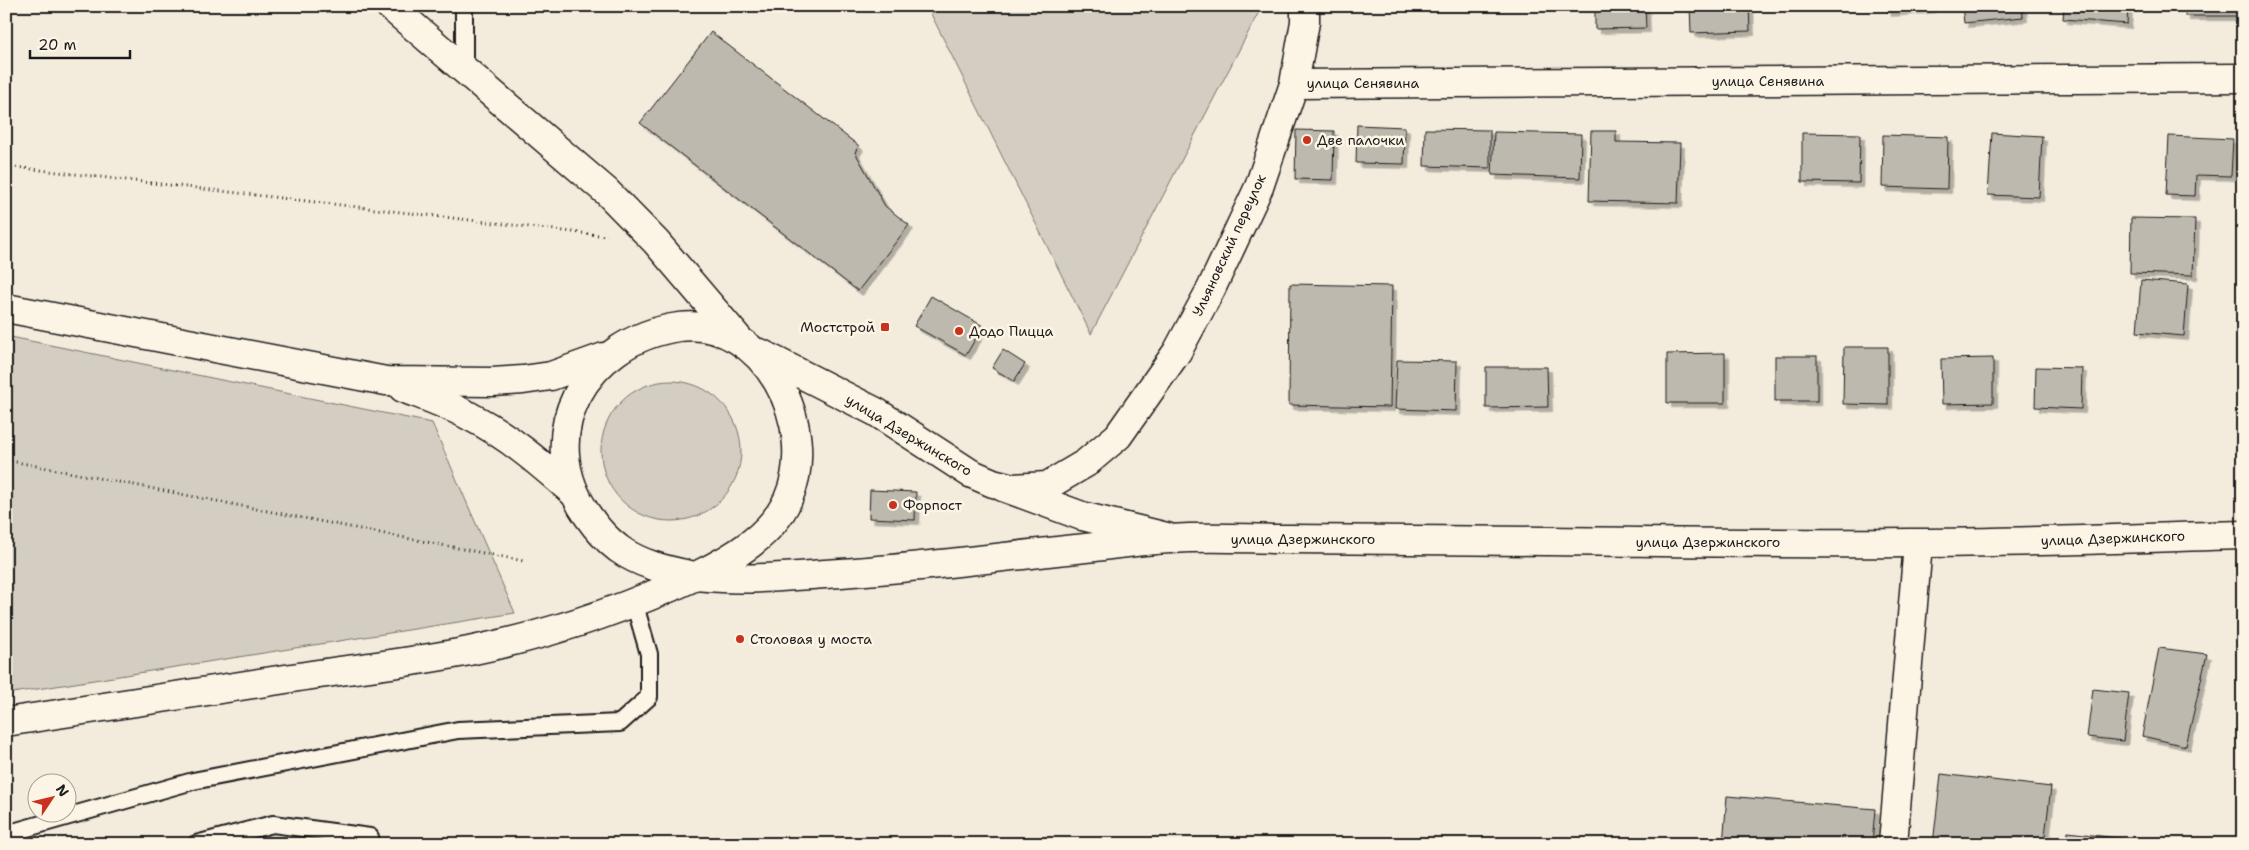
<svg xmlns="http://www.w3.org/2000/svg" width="2249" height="850" font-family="'Shantell Sans',sans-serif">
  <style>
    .green { fill: #d3cec1; stroke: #78756e }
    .building { fill: #beb9ae; stroke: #1c1c1c; filter: url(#shadow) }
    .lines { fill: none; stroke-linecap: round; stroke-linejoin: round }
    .lane-casing { stroke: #1c1c1c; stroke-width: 20 }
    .street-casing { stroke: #1c1c1c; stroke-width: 31 }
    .primary-casing { stroke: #1c1c1c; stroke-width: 31 }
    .path { stroke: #1c1c1c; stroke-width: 3; stroke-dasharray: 1 4; stroke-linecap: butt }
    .lane { stroke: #fcf5e5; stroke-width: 16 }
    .street { stroke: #fcf5e5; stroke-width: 28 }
    .primary { stroke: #fcf5e5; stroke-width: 28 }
    .poi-dot { fill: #c8321e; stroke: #fcf5e5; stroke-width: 2 }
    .labels { text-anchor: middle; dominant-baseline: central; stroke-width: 5; stroke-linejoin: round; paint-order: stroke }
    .street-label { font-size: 14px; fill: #1c1c1c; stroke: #fcf5e5 }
    .poi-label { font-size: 14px; fill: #1c1c1c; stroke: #fcf5e5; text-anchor: start }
  </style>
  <defs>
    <filter id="shadow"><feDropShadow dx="4.5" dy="4.5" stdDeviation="0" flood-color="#0004"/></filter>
  </defs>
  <rect width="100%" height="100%" fill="#f3ecdd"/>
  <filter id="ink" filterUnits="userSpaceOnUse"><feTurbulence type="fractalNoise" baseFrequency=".02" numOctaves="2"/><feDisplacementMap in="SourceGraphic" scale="10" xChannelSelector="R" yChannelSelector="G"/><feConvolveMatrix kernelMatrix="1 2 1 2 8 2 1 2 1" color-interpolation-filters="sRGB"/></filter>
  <g filter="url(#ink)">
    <g class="green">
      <path d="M927,6H1262L1091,334Z"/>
      <path d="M6,336L432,423L515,613L6,694Z"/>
      <circle cx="671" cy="451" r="70"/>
    </g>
    <g class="building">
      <path d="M1595,6H1645L1646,28L1595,29Z"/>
      <path d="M1690,6H1749L1750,31L1691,33Z"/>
      <path d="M1886,6H1931V8L1887,12Z"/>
      <path d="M1962,6H2022L2023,17L1964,23Z"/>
      <path d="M2064,6H2128L2127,24L2063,19Z"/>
      <rect x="2185" y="6" width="54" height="10"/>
      <path d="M711,32L859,146L855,152L885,206L909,225L858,291L640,123Z"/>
      <path d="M1357,125L1405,127L1404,164L1356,163Z"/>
      <path d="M1425,129L1490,130V168L1424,166Z"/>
      <path d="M1296,130L1334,131L1333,180L1295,179Z"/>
      <path d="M1591,131H1616V142L1680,143L1678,203L1589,201Z"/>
      <path d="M1494,132L1581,134L1580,178L1492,175Z"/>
      <path d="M1802,133L1860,134L1859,183L1802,182Z"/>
      <path d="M1992,133L2042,136L2039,197L1988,195Z"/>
      <path d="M1883,135L1948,137L1947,189L1882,187Z"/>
      <path d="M2169,136L2233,139L2231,176L2196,175L2195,196L2166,195Z"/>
      <path d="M2131,218L2195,219L2193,275L2130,273Z"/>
      <path d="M2141,280L2188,284L2184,336L2137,332Z"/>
      <path d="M1290,284L1392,286L1390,407L1289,405Z"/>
      <path d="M931,296L983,326L966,355L914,326Z"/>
      <path d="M1844,347H1888V405L1843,404Z"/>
      <path d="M1003,350L1025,364L1014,381L992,368Z"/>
      <path d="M1725,353V403H1667V354Z"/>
      <rect x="1775" y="356" width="42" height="45"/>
      <path d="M1993,358V403L1942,404L1941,359Z"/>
      <path d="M1397,360L1457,361L1456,411L1395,409Z"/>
      <path d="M1486,367H1547L1548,407L1486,408Z"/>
      <path d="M2036,367L2082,368L2081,409L2035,407Z"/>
      <path d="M870,490L916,492L915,520L869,518Z"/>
      <path d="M2159,648L2207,654L2186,746L2142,736Z"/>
      <path d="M2093,689L2129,693L2123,741L2087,737Z"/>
      <path d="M1941,774L2051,787L2044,844H1933Z"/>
      <path d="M1727,796L1875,809L1872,844H1723Z"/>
      <path d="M2068,832L2125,839L2124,844H2066Z"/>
    </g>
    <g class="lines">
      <defs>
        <g id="lane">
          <path d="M464,6V69"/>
          <path d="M6,834L193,781L458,730L620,723L649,697V654L634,602"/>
          <path d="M196,844L273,824L370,837"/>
        </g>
        <g id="street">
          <path d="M1294,84L2243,78"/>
          <path d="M1003,487L1082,516L1167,537"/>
          <path d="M1893,844L1918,544"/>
        </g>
        <g id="primary">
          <path d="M390,6L607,192L656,242L737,337"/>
          <path d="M6,308L386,381L492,382L523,380L551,376L604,357"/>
          <path d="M760,353L876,412L970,473L993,483L1013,488L1047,486L1086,463L1118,436L1177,352L1211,289L1259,187L1294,84L1305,22V6"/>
          <path d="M403,388C426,397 450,405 471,417C509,436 542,465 574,493"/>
          <path d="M6,722C106,707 205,691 305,676C359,668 415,662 469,651C548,635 625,609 698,575C733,558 772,535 788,499C820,427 765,316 679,327C585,340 531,435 588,516C597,529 607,540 619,549C640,564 665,570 690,575C735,582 780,577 825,574C915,569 1005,556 1095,547C1120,544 1145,540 1171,539C1210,536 1251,539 1291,539C1377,540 1463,540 1548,541C1669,542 1790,544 1911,543C2021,543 2132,538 2243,535"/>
        </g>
      </defs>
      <use href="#lane" class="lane-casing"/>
      <use href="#street" class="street-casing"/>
      <use href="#primary" class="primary-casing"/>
      <g class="path">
        <path d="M6,166L607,236"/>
        <path d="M6,460L524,561"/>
      </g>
      <use href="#lane" class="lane"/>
      <use href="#street" class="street"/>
      <use href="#primary" class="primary"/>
    </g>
  </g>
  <g class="poi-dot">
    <circle cx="1307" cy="140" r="5"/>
    <rect x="880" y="322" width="10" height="10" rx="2.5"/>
    <circle cx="959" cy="331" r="5"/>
    <circle cx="893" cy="505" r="5"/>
    <circle cx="740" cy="639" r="5"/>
  </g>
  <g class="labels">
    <g class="street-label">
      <text x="1768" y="81">улица Сенявина</text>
      <text x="1363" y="83">улица Сенявина</text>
      <text transform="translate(1229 245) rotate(-65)">Ульяновский переулок</text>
      <text transform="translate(909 435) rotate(31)">улица Дзержинского</text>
      <text transform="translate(2113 538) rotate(-2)">улица Дзержинского</text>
      <text x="1303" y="539">улица Дзержинского</text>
      <text x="1708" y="542">улица Дзержинского</text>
    </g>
    <g class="poi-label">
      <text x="1317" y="140">Две палочки</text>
      <text x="875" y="327" text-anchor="end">Мостстрой</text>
      <text x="969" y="331">Додо Пицца</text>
      <text x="903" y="505">Форпост</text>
      <text x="750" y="639">Столовая у моста</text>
    </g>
  </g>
  <rect width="2249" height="850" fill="none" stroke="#fcf5e5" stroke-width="25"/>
  <rect x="12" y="12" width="2224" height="825" fill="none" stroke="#1c1c1c" stroke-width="2" filter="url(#ink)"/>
  <g transform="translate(52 798) rotate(55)"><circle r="24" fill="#fcf5e5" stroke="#a29e95"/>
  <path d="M0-4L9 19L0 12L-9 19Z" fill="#c8321e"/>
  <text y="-8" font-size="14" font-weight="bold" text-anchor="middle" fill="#1c1c1c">N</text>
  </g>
  <path d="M30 50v8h100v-8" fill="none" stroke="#1c1c1c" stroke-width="2.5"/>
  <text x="38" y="50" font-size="15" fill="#1c1c1c" stroke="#fcf5e5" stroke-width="4" paint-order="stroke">20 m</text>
</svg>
